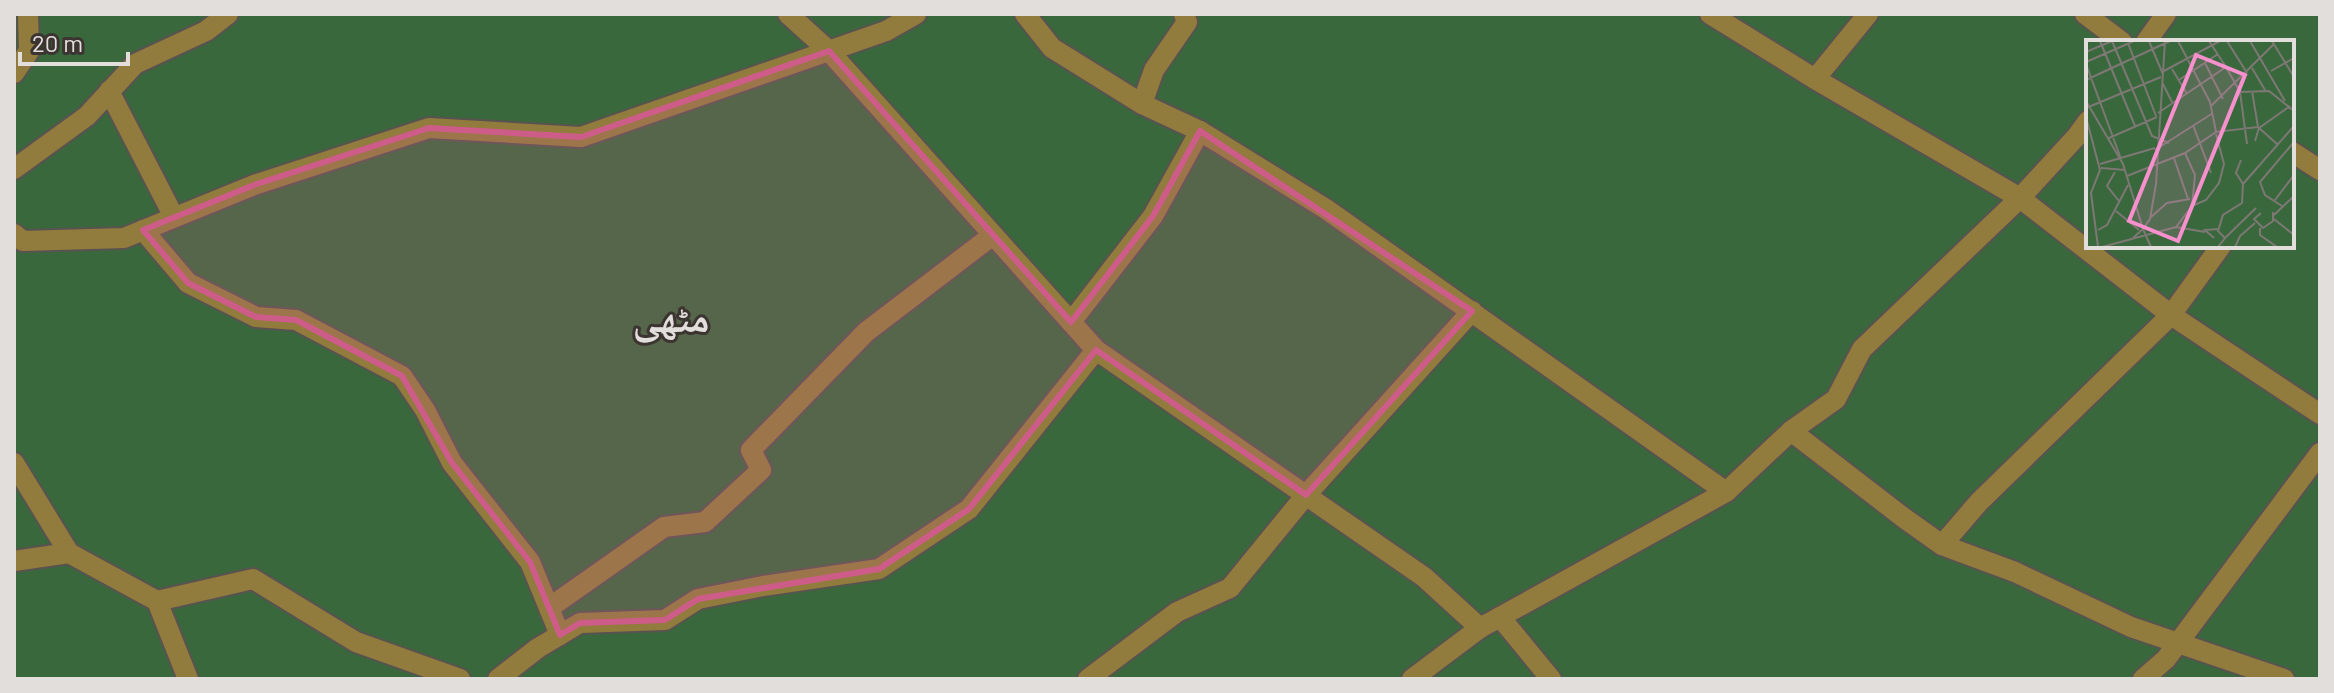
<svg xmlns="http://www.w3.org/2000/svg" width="2334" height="693" font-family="Barlow,'Noto Naskh Arabic',sans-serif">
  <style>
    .green { fill: #39683d; fill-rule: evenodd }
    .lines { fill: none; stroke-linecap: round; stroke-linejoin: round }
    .minor-casing { stroke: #595350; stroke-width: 24 }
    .minor { stroke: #917b3d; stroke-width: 20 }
    .marked { fill: #cd5d88; fill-opacity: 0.2; stroke: #cd5d88; stroke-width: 6; stroke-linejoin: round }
    .labels { text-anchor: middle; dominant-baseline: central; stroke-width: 6; stroke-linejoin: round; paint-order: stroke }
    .town-label { font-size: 40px; font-weight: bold; fill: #e2dedc; stroke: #3b3431 }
    .inset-road { fill: none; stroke: #7e7875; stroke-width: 2 }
    .view { fill: #f790cd; fill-opacity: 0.15; stroke: #f790cd; stroke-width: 4 }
    .inset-edge { fill: none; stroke: #e2dedc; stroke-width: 4 }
  </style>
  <rect width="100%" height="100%" fill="#3b3431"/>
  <path class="green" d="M14,14H2320V679H14ZM2088,42H2292V246H2088Z"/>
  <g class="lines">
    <defs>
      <g id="minor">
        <path d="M788,14L829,51L1096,350L1424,577L1480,628L1500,617"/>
        <path d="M1025,14L1052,48L1142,104L1200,131L1326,209L1726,492"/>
        <path d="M1710,14L1815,79L2020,198L2171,315L2320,414"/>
        <path d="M2085,14L2122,42"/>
        <path d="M2146,42L2166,14"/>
        <path d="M14,73L29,51L28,14"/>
        <path d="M1815,79L1868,14"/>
        <path d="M109,91L174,217"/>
        <path d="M1142,104L1154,70L1187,22L1184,14"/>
        <path d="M2292,152L2320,170"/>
        <path d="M14,169L87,116L135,64L206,31L228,14"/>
        <path d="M143,230L188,283L256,317L296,320L402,376L425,410L452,463L530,562L560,635"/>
        <path d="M14,234L23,241L124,238L254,185L429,128L581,137L886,31L916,14"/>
        <path d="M1071,322L1153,216L1200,131"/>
        <path d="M1791,431L1904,518L1942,545L2015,572L2131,627L2284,679"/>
        <path d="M14,463L69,553L157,601L188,679"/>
        <path d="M1942,545L1979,502L2171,315L2221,246"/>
        <path d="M14,561L69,553"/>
        <path d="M157,601L253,579L356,642L460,679"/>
        <path d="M549,608L664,527L705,522L761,470L751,450L866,332L993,235"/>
        <path d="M498,679L538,648L580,623L665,620L698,599L763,586L879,569L969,509L1096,350"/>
        <path d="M1088,679L1177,612L1230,588L1306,495L1472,311"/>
        <path d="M1412,679L1480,628"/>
        <path d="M1551,679L1500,617L1726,492L1791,431L1836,399L1862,349L2020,198L2077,136L2088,121"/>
        <path d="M2143,679L2166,659L2320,453"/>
      </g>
    </defs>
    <use href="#minor" class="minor-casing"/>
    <use href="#minor" class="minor"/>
  </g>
  <path class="marked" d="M829,51L1071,322L1153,216L1200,131L1472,311L1306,495L1096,350L969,509L879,569L698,599L665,620L580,623L560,635L530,562L452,463L402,376L296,320L256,317L188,283L143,230L254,185L429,128L581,137Z"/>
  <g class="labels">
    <g class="town-label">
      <text x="671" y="316">مٹھی</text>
    </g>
  </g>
  <g transform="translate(2086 40)">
    <rect width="208" height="208" fill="#3b3431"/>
    <path d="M0,1H208V207H0Z" fill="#39683d"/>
    <path class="inset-road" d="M14,1L49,86M26,1L66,96L83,103M63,1L76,32L134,1M92,1L124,62L130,92L172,87L191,104M123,1L140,27M141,1L161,33M164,1L199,61M186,1L208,37M42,3L70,76M0,12L26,1M0,22L48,1M119,23L137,59M0,24L35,119M166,28L179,50M86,29L101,54M185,31L208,18M0,40L84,1M93,40L132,14M76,42L87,64M166,51L172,87M154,52L183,51L208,71M0,61L37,124L57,189L47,198M125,66L188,4M0,68L75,37M72,73L140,27L154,52L161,104M0,77L14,130L5,153L12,207M107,85L125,133M23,98L71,77M169,101L173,88L204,66M69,110L127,73M88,118L102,159M14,124L69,108M15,128L39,130M29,132L21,146L33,161M41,136L99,113L130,92M157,144L208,86M189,160L208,135M106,166L120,160L133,143L138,124L130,94M196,166L179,155L174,142L208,102M30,171L53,190M175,173L168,179L177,188L187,181V172M188,175L208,156M65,177L81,163L104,159M188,179L208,195M90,187L106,166L109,135L99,113M174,188V195L191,207M12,190L21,185L42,145M128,198L119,190L133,189M139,198L170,168M16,207L90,187L119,192M65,207L57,189L64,179L70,144L79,1M132,207L139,198L132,191L137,175L156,163L157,144L150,133L155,120M149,207L154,196L169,183"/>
    <path class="view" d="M110,15L159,35L92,201L43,181Z"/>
    <rect width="208" height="208" class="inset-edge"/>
  </g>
  <rect width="2334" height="693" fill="none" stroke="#e2dedc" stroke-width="32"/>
  <path d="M20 52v12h108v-12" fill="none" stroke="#e2dedc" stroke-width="4"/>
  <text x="32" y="52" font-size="24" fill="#e2dedc" stroke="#3b3431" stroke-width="6" paint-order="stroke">20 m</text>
</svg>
